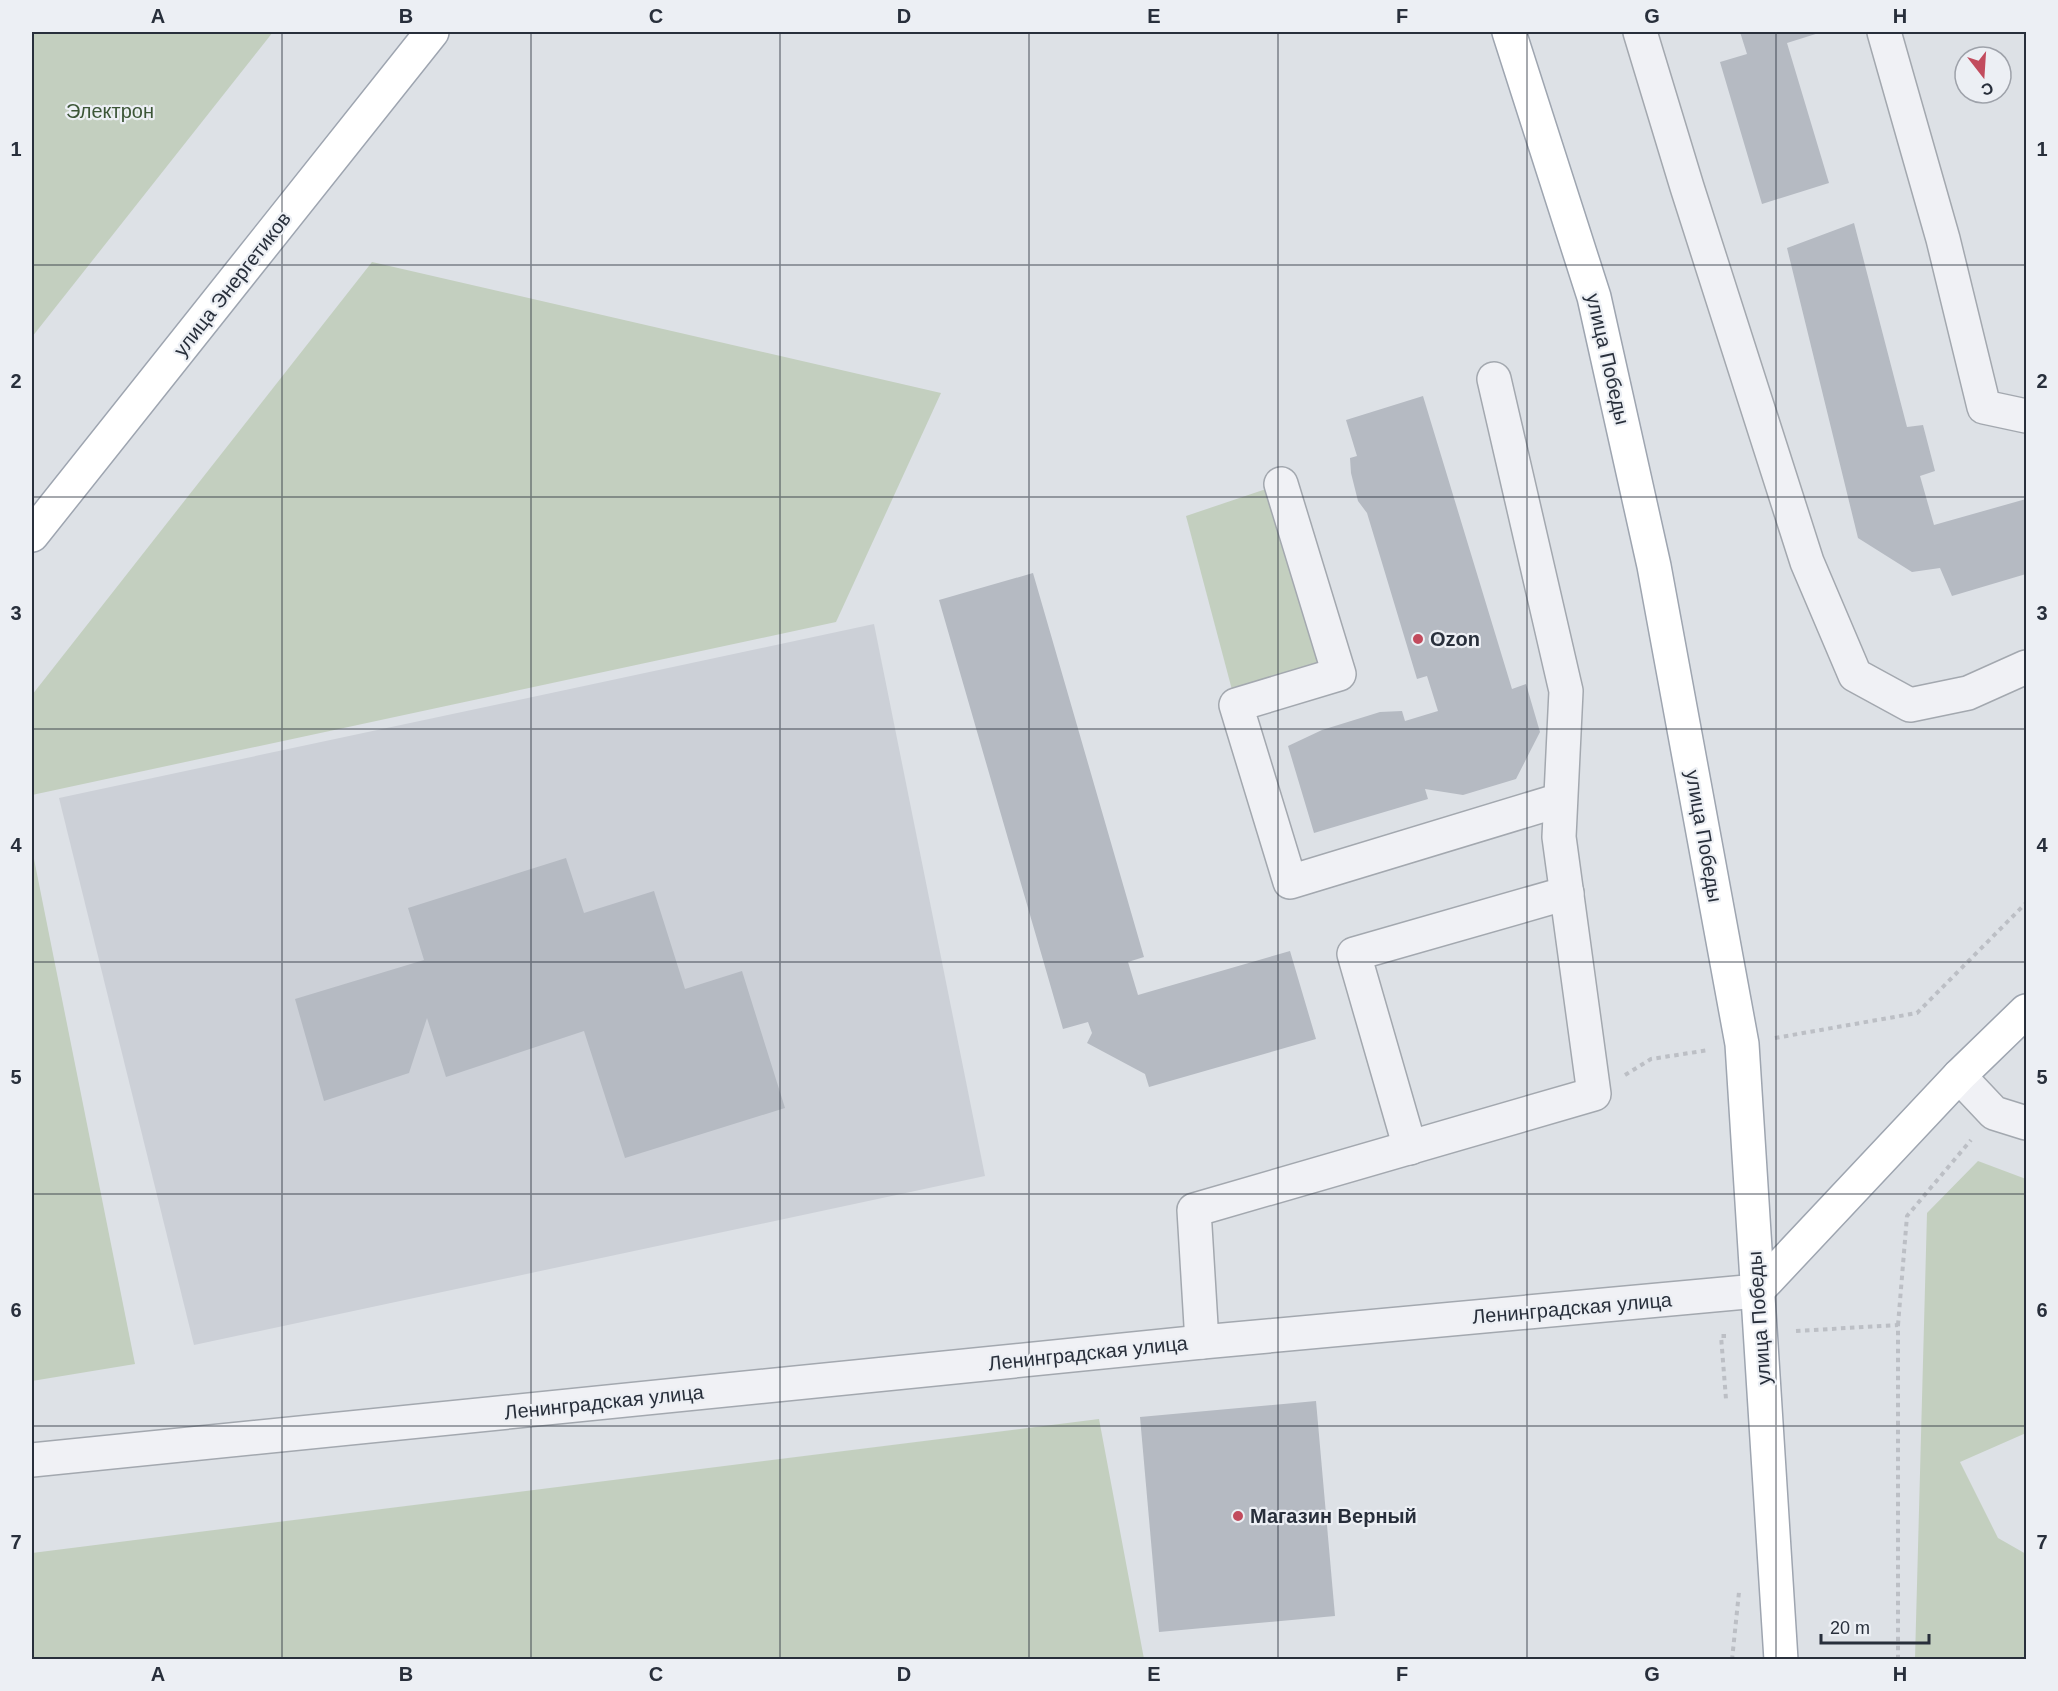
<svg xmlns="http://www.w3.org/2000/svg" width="2058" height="1691" font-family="Arial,sans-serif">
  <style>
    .built { fill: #ccd0d7 }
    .green { fill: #c3cfbf }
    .building { fill: #b5bac2 }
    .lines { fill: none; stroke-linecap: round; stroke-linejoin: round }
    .minor-casing { stroke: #a3a8af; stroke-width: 36 }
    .major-casing { stroke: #9ea5b0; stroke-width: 36 }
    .path { stroke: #bcbfc5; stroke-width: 4; stroke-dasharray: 4.5 4.5; stroke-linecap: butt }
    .minor { stroke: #f0f1f5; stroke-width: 33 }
    .major { stroke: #fff; stroke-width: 33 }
    .grid { fill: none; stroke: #282f3b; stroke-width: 1.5; stroke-opacity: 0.55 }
    .poi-dot { fill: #c24b5d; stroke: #eceff4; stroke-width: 2 }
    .labels { text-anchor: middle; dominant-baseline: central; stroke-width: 4.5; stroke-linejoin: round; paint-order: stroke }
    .park-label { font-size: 20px; fill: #3c5637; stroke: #eceff4 }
    .street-label { font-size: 20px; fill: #282f3b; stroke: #eceff4 }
    .poi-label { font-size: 20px; font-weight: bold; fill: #282f3b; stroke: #eceff4; text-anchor: start }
    .neatline { fill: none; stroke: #282f3b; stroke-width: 2 }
    .grid-label { font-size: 20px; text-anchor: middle; font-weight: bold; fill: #282f3b }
  </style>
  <rect width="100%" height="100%" fill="#dde1e6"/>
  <path class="built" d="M874,624L985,1176L194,1345L59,798Z"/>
  <g class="green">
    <path d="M32,32H273L32,337Z"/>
    <path d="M372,262L941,393L836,622L32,795V695Z"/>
    <path d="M1281,484L1337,667L1236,705L1186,516Z"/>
    <path d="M32,849L135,1364L32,1381Z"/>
    <path d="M1978,1161L2026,1179V1433L1960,1462L1998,1538L2026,1554V1659H1915L1927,1213Z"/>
    <path d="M1099,1419L1144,1659H32V1553Z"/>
  </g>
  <g class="building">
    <path d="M1740,32H1822L1787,43L1829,183L1762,204L1720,62L1747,54Z"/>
    <path d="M1854,223L1907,427L1923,425L1935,471L1920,476L1934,525L2026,499V574L1952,596L1940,568L1912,572L1858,538L1787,248Z"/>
    <path d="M1423,396L1512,689L1526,684L1540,732L1516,779L1463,795L1425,789L1428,799L1314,833L1288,746L1322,730L1380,712L1402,711L1405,721L1438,711L1427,676L1417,679L1367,513L1358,501L1351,473L1350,458L1357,456L1346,420Z"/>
    <path d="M1033,573L1144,957L1128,962L1138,995L1290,951L1316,1039L1149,1087L1145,1074L1087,1043L1092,1033L1088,1022L1063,1029L939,600Z"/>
    <path d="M566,858L584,913L654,891L685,989L742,971L785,1108L625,1158L584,1031L446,1077L427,1018L409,1073L324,1101L295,999L424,960L408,908Z"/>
    <path d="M1316,1401L1335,1616L1159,1632L1140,1417Z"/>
  </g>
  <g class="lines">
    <defs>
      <g id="minor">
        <path d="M1640,32L1687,187L1807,562L1855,675L1910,705L1968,693L2026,667"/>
        <path d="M1884,32L1943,239L1984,407L2026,416"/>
        <path d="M1281,484L1339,674L1236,705L1290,882L1560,800"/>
        <path d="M1959,1076L1994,1113L2026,1123"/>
        <path d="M1410,1148L1354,954L1567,893"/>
        <path d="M1202,1342L1194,1210L1594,1094L1559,837L1566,691L1494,379"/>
        <path d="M32,1460L1202,1342L1757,1291"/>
      </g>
      <g id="major">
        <path d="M1509,32L1594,297L1654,566L1742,1044L1781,1660"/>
        <path d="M32,535L432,32"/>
        <path d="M1757,1291L1959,1076L2026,1011"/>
      </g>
    </defs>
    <use href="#minor" class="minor-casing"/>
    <use href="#major" class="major-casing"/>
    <g class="path">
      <path d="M1775,1038L1917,1013L2026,903"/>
      <path d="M1625,1075L1651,1059L1709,1050"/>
      <path d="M1898,1325L1907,1216L1971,1140"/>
      <path d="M1796,1331L1898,1325V1660"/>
      <path d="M1726,1336H1721L1726,1399"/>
      <path d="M1732,1660L1739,1592"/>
    </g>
    <use href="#minor" class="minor"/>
    <use href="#major" class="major"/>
  </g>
  <path class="grid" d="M282,32V1660M531,32V1660M780,32V1660M1029,32V1660M1278,32V1660M1527,32V1660M1776,32V1660M32,265H2026M32,497H2026M32,729H2026M32,962H2026M32,1194H2026M32,1426H2026"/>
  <g class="poi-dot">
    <circle cx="1418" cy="639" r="6"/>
    <circle cx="1238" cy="1516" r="6"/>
  </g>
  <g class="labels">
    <g class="park-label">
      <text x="110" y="111">Электрон</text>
    </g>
    <g class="street-label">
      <text transform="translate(232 284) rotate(-52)">улица Энергетиков</text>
      <text transform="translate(1608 359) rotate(77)">улица Победы</text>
      <text transform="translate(1704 836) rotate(80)">улица Победы</text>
      <text transform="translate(1572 1308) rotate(-5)">Ленинградская улица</text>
      <text transform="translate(1759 1318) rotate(-94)">улица Победы</text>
      <text transform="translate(1088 1353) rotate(-6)">Ленинградская улица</text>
      <text transform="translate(604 1402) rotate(-6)">Ленинградская улица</text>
    </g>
    <g class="poi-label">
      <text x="1430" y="639">Ozon</text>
      <text x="1250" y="1516">Магазин Верный</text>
    </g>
  </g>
  <rect width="2058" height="1691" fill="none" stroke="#eceff4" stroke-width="66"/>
  <g transform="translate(1983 75) rotate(163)"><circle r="28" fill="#eceff4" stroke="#9ea2aa" stroke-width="1.5"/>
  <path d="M0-4.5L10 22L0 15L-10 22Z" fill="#c24b5d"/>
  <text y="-9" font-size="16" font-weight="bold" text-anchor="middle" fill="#282f3b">С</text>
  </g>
  <path d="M1821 1634v9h108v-9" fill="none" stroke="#282f3b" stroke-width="3"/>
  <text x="1830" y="1634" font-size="18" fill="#282f3b" stroke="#eceff4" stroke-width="4.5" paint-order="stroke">20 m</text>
  <rect x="33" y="33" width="1992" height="1625" class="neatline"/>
  <g class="grid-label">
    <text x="158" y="23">A</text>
    <text x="406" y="23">B</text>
    <text x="656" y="23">C</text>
    <text x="904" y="23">D</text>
    <text x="1154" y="23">E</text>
    <text x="1402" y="23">F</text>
    <text x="1652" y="23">G</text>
    <text x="1900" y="23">H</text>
    <text x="16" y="156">1</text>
    <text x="2042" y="156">1</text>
    <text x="16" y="388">2</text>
    <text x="2042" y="388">2</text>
    <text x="16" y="620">3</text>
    <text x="2042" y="620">3</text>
    <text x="16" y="852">4</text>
    <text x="2042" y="852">4</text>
    <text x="16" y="1084">5</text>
    <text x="2042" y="1084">5</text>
    <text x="16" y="1317">6</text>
    <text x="2042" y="1317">6</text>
    <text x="16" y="1549">7</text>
    <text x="2042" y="1549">7</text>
    <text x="158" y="1681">A</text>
    <text x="406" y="1681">B</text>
    <text x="656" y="1681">C</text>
    <text x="904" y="1681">D</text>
    <text x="1154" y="1681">E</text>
    <text x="1402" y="1681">F</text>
    <text x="1652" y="1681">G</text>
    <text x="1900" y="1681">H</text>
  </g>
</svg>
